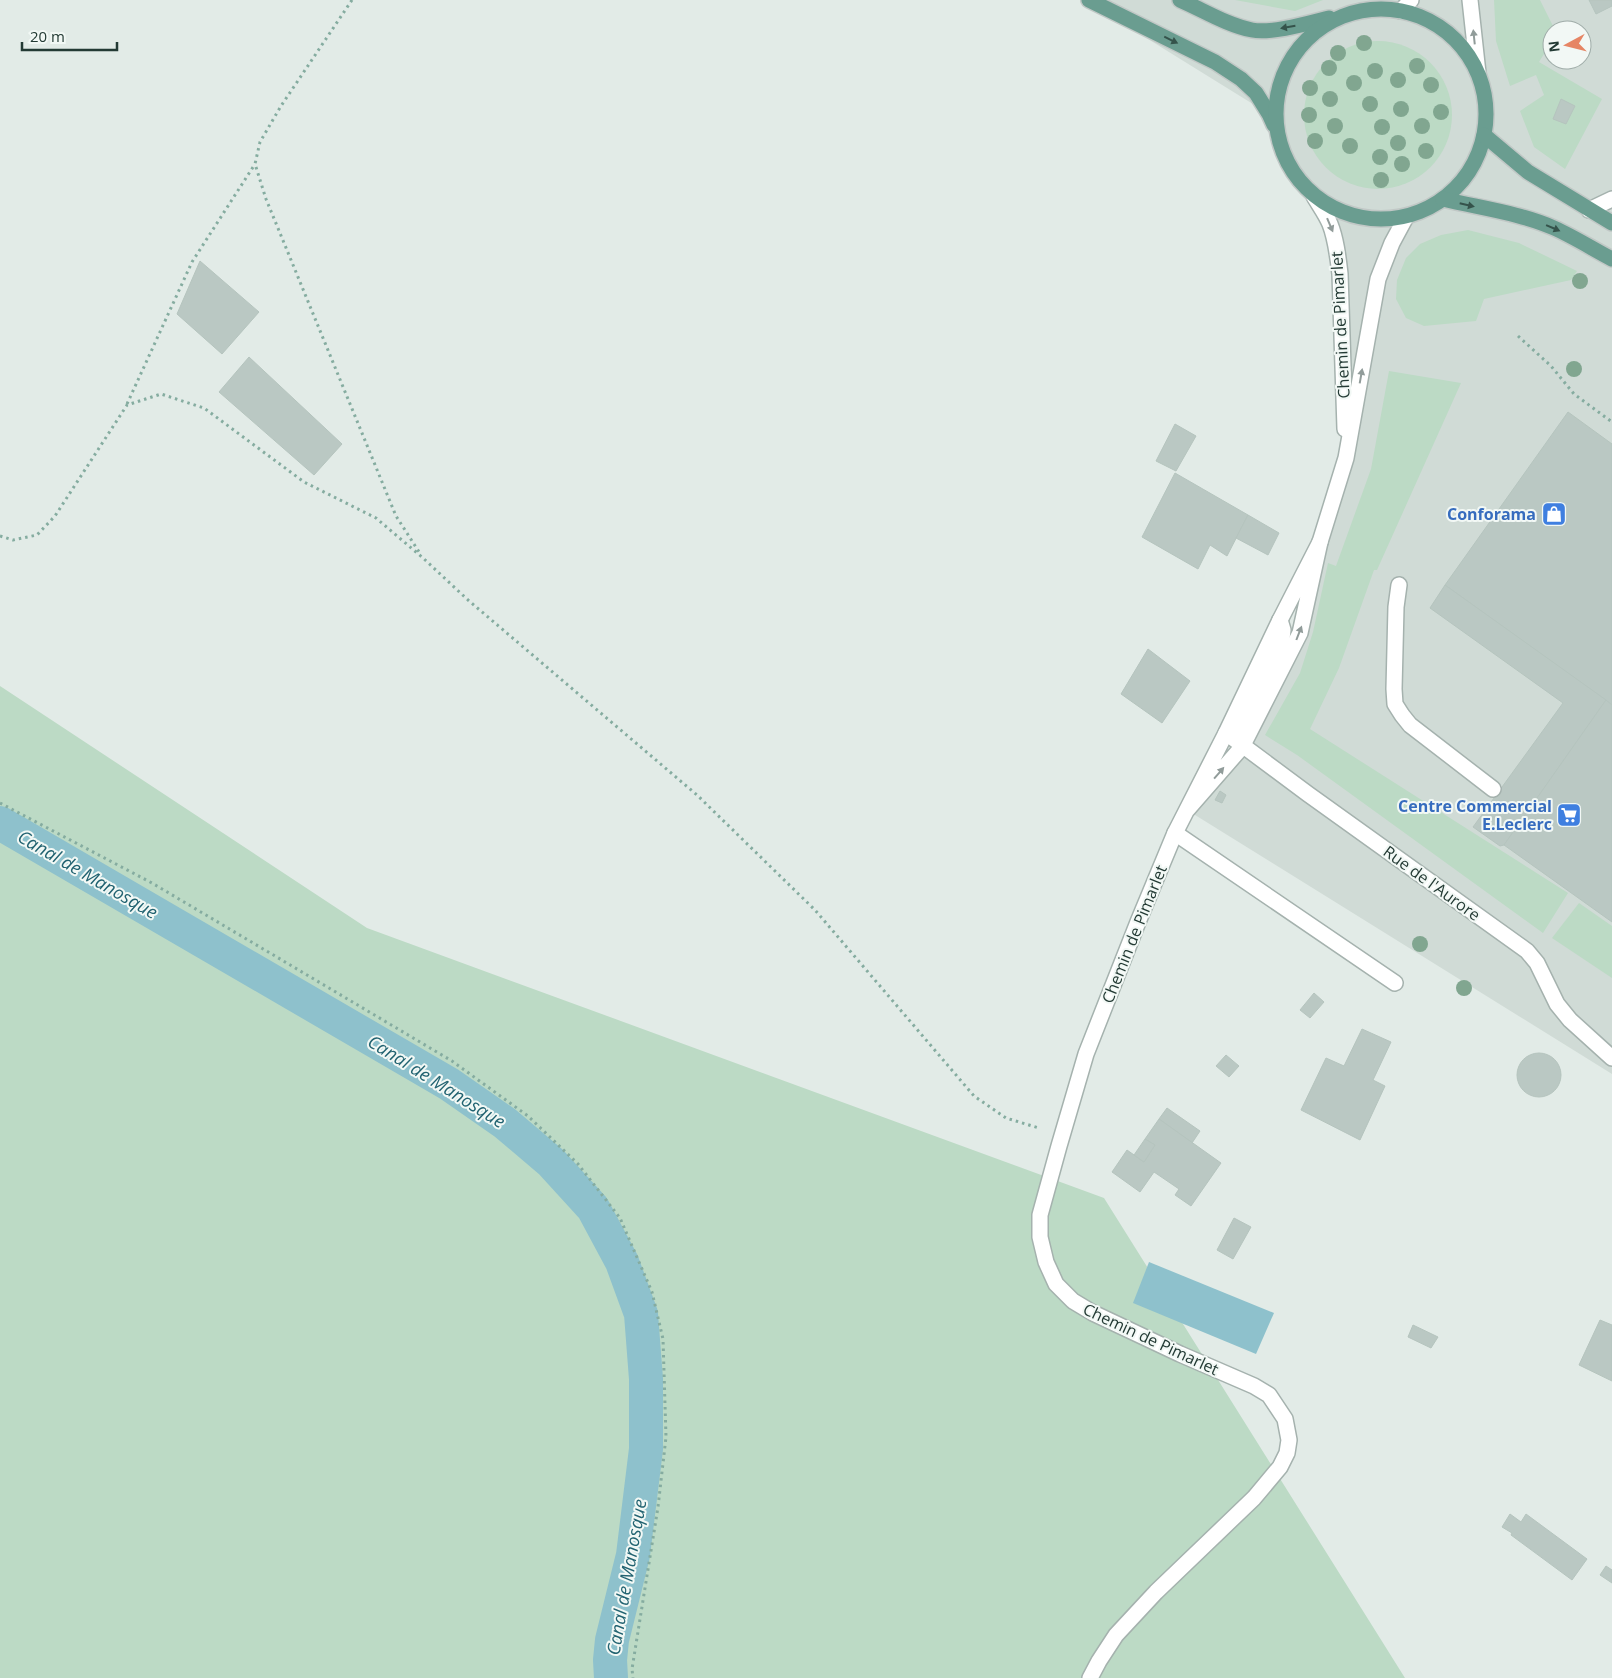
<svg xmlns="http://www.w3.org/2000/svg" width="1612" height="1678" font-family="'Open Sans',sans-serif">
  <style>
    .built { fill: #d0dbd6; fill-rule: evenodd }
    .green { fill: #bcdac5 }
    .water { fill: #8ec1cc }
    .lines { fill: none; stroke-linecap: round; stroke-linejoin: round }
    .canal { stroke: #8ec1cc; stroke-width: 34 }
    .building { fill: #bac8c3; stroke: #b5c4be }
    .service-casing { stroke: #a5b2ae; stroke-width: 18 }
    .minor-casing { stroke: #a5b2ae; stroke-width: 18 }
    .tertiary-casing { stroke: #a5b2ae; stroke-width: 18 }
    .primary-casing { stroke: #c1c8c6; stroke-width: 18 }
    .path { stroke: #85aca0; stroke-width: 3; stroke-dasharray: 2.5 4; stroke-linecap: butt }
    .service { stroke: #fff; stroke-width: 15 }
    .minor { stroke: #fff; stroke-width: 15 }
    .tertiary { stroke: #fff; stroke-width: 15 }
    .primary { stroke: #6a9d90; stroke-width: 15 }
    .tree { fill: #81a690 }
    .oneway { fill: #35534b }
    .oneway2 { fill: #919c9a }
    .labels { text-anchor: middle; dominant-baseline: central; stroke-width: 4; stroke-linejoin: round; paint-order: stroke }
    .street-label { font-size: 16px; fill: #233a34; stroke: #f2f8f5 }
    .shop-label { font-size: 16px; font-weight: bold; fill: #366cbe; stroke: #f2f8f5; text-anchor: end }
    .water-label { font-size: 18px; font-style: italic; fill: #226371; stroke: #f2f8f5 }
  </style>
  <rect width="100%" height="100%" fill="#e2ebe7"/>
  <path class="built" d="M1085,0H1612V1074L1187,810L1242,747L1300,633L1346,458L1340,274L1314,196L1277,131L1269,114ZM1552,30H1582V60H1552Z"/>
  <g class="green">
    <path d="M1235,0H1323L1295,11Z"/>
    <path d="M1494,0H1540L1555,30H1552V41L1539,62L1602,99L1565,169L1534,147L1520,111L1544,95L1536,75L1510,86L1496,41Z"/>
    <circle cx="1378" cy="115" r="74"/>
    <path d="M1468,230L1519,243L1577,271L1571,280L1484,299L1476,321L1424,326L1406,318L1396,299L1397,280L1406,258L1420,244L1441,235Z"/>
    <path d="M1389,371L1461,383L1377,570H1374L1339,668L1310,729L1568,893L1543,933L1297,755L1265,735L1300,673L1313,632L1328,563L1336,566L1371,469Z"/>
    <path d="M0,686L367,928L1104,1198L1405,1678H0Z"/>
    <path d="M1579,903L1612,926V978L1552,938Z"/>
  </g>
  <path class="water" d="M1149,1262L1274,1313L1256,1354L1133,1303Z"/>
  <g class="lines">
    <path class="canal" d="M0,823L449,1084L505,1123L551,1162L593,1208L622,1262L641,1314L646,1379V1449L633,1555L612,1640L610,1660L611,1678"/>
  </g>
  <g class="building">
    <path d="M1589,0H1612V6L1596,14Z"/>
    <path d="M1561,99L1575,106L1566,124L1553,119Z"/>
    <path d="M200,261L259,312L222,354L177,314Z"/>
    <path d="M249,357L342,444L314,475L219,392Z"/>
    <path d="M1568,412L1612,444V705L1445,585Z"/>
    <path d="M1175,424L1196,436L1176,471L1156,461Z"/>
    <path d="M1175,473L1248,515L1227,556L1210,545L1198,569L1142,537Z"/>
    <path d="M1248,515L1279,533L1268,555L1236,538Z"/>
    <path d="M1445,585L1606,700L1504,845L1500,846L1473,827L1563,703L1430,608Z"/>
    <path d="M1148,649L1190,681L1162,723L1121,694Z"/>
    <path d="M1606,700L1612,705V922L1504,845Z"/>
    <path d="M1220,791L1226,795L1222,803L1215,800Z"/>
    <path d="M1314,993L1324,1002L1310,1018L1300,1010Z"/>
    <path d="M1362,1029L1391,1042L1373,1080L1385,1086L1360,1140L1301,1110L1326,1058L1344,1066Z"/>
    <circle cx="1539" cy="1075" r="22"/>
    <path d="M1226,1055L1239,1066L1229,1077L1216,1066Z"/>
    <path d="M1167,1108L1200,1131L1192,1143L1159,1119Z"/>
    <path d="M1159,1119L1221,1163L1191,1206L1175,1195L1179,1189L1154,1172L1140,1192L1112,1172L1127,1150L1144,1162L1155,1145L1145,1139Z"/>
    <path d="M1145,1139L1155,1145L1144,1162L1134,1155Z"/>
    <path d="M1234,1218L1251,1227L1233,1259L1217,1250Z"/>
    <path d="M1600,1320L1612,1325V1381L1579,1365Z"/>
    <path d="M1413,1325L1438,1337L1431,1348L1408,1337Z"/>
    <path d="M1510,1514L1521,1522L1526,1514L1587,1559L1572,1580L1511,1535L1512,1533L1502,1527Z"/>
    <path d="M1606,1566L1612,1570V1583L1600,1575Z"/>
  </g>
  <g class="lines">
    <defs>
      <g id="service">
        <path d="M1589,210L1612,199"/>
        <path d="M1399,585L1396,607L1394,689L1395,704L1402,715L1410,725L1493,789"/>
        <path d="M1175,833L1395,983"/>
      </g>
      <g id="minor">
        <path d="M1470,0L1478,73"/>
        <path d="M1401,11L1411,0"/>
        <path d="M1226,733L1308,794L1527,951L1537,963L1557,1004L1570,1020L1612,1058"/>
        <path d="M1242,747L1240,732L1241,724L1282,639L1283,630L1280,620"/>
      </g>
      <g id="tertiary">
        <path d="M1314,196C1319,205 1326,214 1330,224C1336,239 1338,257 1340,274L1345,429"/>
        <path d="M1320,542L1346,458L1378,279L1392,243L1406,217"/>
        <path d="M1090,1678L1099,1661L1116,1635L1156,1592L1254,1498L1280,1467L1287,1453L1289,1440L1285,1419L1269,1395L1254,1386L1180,1354L1093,1313L1073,1301L1056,1284L1046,1262L1040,1237V1215L1059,1146L1086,1054L1138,922L1175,833L1226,733L1280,620L1320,542L1300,633L1242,747L1187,810"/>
      </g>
      <g id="primary">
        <path d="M1089,0L1215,62L1241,79L1256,93L1269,114L1274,125"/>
        <path d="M1180,0C1203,10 1227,25 1252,30C1271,34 1309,23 1329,18"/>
        <circle cx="1381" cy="114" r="105"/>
        <path d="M1484,135L1528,172L1612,223"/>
        <path d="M1443,199C1480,208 1520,213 1554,228C1574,237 1593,249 1612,259"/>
      </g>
    </defs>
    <use href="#service" class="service-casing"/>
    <use href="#minor" class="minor-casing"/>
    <use href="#tertiary" class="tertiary-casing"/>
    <use href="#primary" class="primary-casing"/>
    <g class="path">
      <path d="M352,0L281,106L260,142L255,164L266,199L396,516L421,555"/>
      <path d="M1518,336L1551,366L1574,394L1612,422"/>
      <path d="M127,404L192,262L255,164"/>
      <path d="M0,536L13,540L37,535L55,516L127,405L161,394L204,408L304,482L376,518L423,558L468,600L697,795L815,910L974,1096L1006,1118L1039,1128"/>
      <path d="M0,803L152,883L452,1061L528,1116L578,1164L620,1218L652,1292L663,1339L666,1437L658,1507L632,1669L633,1678"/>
    </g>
    <use href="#service" class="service"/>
    <use href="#minor" class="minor"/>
    <use href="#tertiary" class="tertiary"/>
    <use href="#primary" class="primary"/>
  </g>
  <g class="tree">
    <circle cx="1364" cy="43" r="8"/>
    <circle cx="1338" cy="53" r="8"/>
    <circle cx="1417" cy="66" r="8"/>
    <circle cx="1329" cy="68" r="8"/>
    <circle cx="1375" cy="71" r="8"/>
    <circle cx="1398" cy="80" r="8"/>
    <circle cx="1354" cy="83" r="8"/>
    <circle cx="1431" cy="85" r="8"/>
    <circle cx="1310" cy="88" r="8"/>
    <circle cx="1330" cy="99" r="8"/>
    <circle cx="1370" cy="104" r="8"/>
    <circle cx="1401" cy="109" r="8"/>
    <circle cx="1441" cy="112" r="8"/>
    <circle cx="1309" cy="115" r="8"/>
    <circle cx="1335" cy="126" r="8"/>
    <circle cx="1422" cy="126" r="8"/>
    <circle cx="1382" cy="127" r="8"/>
    <circle cx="1315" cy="141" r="8"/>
    <circle cx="1398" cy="143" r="8"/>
    <circle cx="1350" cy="146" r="8"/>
    <circle cx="1426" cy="151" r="8"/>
    <circle cx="1380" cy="157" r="8"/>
    <circle cx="1402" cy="164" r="8"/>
    <circle cx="1381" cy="180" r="8"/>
    <circle cx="1580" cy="281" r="8"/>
    <circle cx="1574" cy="369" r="8"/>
    <circle cx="1420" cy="944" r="8"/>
    <circle cx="1464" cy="988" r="8"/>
  </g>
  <defs><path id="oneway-solid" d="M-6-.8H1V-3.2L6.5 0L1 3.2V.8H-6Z" transform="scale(1.25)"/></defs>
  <g class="oneway">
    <use href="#oneway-solid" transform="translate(1288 27) rotate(170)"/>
    <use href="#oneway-solid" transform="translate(1171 40) rotate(26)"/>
    <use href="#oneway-solid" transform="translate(1467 205) rotate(13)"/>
    <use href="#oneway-solid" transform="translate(1553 228) rotate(23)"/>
  </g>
  <g class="oneway2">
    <use href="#oneway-solid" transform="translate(1474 37) rotate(-96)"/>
    <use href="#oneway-solid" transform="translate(1330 225) rotate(67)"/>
    <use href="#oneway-solid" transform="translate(1361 376) rotate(-80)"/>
    <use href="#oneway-solid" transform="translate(1299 633) rotate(-69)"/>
    <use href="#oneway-solid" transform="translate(1219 773) rotate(-49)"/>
  </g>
  <defs>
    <symbol id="shop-square" viewBox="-11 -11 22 22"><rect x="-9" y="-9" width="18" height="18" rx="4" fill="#3f7fe0" stroke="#f2f8f5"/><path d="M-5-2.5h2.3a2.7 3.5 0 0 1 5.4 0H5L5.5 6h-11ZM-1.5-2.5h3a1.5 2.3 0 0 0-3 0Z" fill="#fff"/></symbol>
    <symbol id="supermarket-square" viewBox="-11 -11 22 22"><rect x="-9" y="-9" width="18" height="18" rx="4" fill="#3f7fe0" stroke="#f2f8f5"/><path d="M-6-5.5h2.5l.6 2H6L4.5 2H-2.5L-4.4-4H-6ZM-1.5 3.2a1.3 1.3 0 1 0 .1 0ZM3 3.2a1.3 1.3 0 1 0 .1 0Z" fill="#fff"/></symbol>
  </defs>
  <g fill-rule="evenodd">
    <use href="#shop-square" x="1540" y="500" width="28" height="28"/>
    <use href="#supermarket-square" x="1555" y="801" width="28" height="28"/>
  </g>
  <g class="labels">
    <g class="street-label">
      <text transform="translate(1340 325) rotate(-93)">Chemin de Pimarlet</text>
      <text transform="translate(1432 883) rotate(36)">Rue de l'Aurore</text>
      <text transform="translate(1134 934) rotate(-68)">Chemin de Pimarlet</text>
      <text transform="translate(1151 1339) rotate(25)">Chemin de Pimarlet</text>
    </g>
    <g class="shop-label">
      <text x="1536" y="514">Conforama</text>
      <text x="1552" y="806">Centre Commercial<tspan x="1552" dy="18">E.Leclerc</tspan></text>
    </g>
    <g class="water-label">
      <text transform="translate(88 874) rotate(30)">Canal de Manosque</text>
      <text transform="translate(437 1081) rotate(32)">Canal de Manosque</text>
      <text transform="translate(626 1577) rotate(-80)">Canal de Manosque</text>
    </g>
  </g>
  <g transform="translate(1567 45) rotate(263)"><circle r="24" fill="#f2f8f5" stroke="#9faca8"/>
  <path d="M0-4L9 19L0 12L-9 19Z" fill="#e68564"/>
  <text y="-8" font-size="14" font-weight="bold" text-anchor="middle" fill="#233a34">N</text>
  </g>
  <path d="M22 42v8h95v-8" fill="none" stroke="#233a34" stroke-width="2.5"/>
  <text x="30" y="42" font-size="15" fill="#233a34" stroke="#f2f8f5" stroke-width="4" paint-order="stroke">20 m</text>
</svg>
